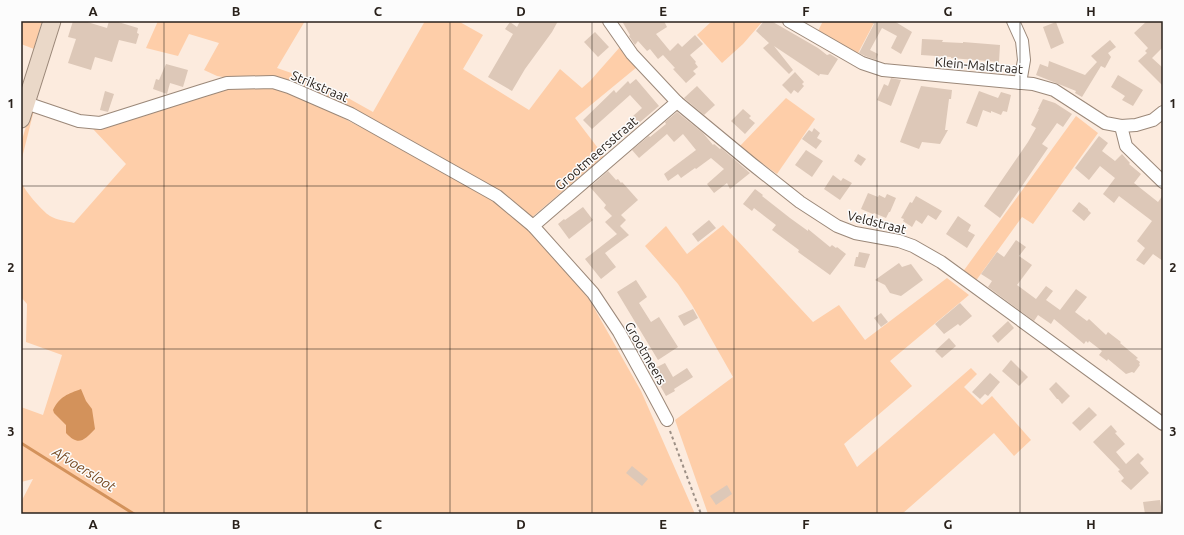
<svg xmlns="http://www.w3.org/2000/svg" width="1184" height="535" font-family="Ubuntu,sans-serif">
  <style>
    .green { fill: #fecea9 }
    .water { fill: #d3925b }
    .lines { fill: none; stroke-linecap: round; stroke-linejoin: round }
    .stream { stroke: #d3925b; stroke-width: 3 }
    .building { fill: #ddc8b8 }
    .street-casing { stroke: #9b8879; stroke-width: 14 }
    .secondary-casing { stroke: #9b8879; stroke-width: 19 }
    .path { stroke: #9d9086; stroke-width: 2; stroke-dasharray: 3 3; stroke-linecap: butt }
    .street { stroke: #fff; stroke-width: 12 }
    .secondary { stroke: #ead8c8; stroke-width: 17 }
    .grid { fill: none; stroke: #29211b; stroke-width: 1; stroke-opacity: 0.55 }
    .labels { text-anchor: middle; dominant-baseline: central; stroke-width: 3; stroke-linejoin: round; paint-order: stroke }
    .street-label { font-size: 13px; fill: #29211b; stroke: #fcfcfc }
    .water-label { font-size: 14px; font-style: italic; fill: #754820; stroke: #fcfcfc }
    .neatline { fill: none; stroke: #29211b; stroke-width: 1.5 }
    .grid-label { font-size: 13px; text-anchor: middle; font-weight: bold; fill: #29211b }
  </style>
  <rect width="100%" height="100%" fill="#fcebde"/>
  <g class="green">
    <path d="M21,21H42L34,49L21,44Z"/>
    <path d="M158,21H305L277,68L323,84L373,112L425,21H458L483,35L463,69L529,110L560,69L582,88L590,81L620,47L637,67L575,118L604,156L531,218L336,102L300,85L272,78H229L217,76L204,70L219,43L189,34L178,56L146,48Z"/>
    <path d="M712,21H763L743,44L722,63L697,35Z"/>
    <path d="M823,21H875L857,55L818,31Z"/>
    <path d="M275,87L300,96L423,159L497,200L532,231L589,299L641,391L695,514H21V502L33,479L21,482V407L43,415L62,355L26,342L27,304L21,297V181C23,189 42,211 50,216C56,220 67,221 74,223L126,164L93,129L220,88Z"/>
    <path d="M786,98L815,119L777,174L739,147Z"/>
    <path d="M31,110H34L21,162V143Z"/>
    <path d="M1076,116L1098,133L1033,224L1022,217L975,282L962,273Z"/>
    <path d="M723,225L813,322L839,305L865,340L947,278L969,295L890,361L912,386L844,444L857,467L971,368L977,374L964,387L982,405L992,396L1031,440L1014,456L994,433L902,514H708L675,420L733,377L692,305L678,284L645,246L666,226L687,254Z"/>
  </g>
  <path class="water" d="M81,389L86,401L92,409L95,429C84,440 79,447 66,433V425L54,413L53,410C60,396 68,394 81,389Z"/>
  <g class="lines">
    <path class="stream" d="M21,443L134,514"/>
  </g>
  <g class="building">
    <path d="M73,21H84L107,28L109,21H115L138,28L137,33L139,34L136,44L119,40L112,62L95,57L91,70L68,63L76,39L68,37Z"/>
    <path d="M520,21H558L552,32L525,69L512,91L488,77L513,34L505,29L510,22L517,27Z"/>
    <path d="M622,21H664L667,27L656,34L670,51L678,43L682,47L695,35L703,44L690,55L696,62L695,63L698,67L693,71L696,74L686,83L673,69L675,68L663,55L658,59L650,49L647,51L638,41L635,45L629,36L630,35Z"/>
    <path d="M764,21H771L780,26L818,48L827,55L830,54L838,59L828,75L820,74L819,76L774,46L793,70L789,74L763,48L769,43L756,31Z"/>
    <path d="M869,21H894L912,32L901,54L891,48L897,36L882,28L870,50L878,54L876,60L865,56L859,53L874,24Z"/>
    <path d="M1147,21H1163V47L1152,58L1163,68V86L1138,61L1147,53L1145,51L1148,48L1134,33Z"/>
    <path d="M1056,22L1064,43L1051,49L1043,27Z"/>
    <path d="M595,32L609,47L598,57L584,42Z"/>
    <path d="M922,39L943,40L942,42L963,43V42L1000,45L999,62L951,58V57L921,55Z"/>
    <path d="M1110,40L1116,47L1108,53L1111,57L1105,68L1101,66L1082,97L1075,93L1076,91L1036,75L1040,64L1048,67L1049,61L1085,75L1097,62L1091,56Z"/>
    <path d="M166,64L188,70L183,87L170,83L167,94L153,89L156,79L159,80Z"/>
    <path d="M795,72L804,82L802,84L804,86L798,93L794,90L791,94L782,85Z"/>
    <path d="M1118,75L1143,90L1133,106L1122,100L1125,96L1111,87Z"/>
    <path d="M891,78L901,80L891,106L877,100L884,84L888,86Z"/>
    <path d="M636,79L659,106L639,123L633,116L642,108L630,95L592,129L583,120L614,90L616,93L628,81L630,84Z"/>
    <path d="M697,86L715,105L704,115L684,98Z"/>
    <path d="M921,86L952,90L951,99H949L945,130H948L940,144L922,142L919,149L900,142Z"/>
    <path d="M105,91L114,94L108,112L100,110Z"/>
    <path d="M979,91L998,98L1001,92L1011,95L1007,112L1003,111L1001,115L991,111V113L983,110L977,127L966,123Z"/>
    <path d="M1043,99L1055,103L1072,114L1063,127L1057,123L1050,133L1042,144L1048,148L1000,218L984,206L1028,142L1036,128L1031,125L1039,109H1038Z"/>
    <path d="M743,109L751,116L749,118L755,123L745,134L731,121Z"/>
    <path d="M677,112L703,133L713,145L714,144L720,149L721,148L750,173L730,189L727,183L714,193L707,184L724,169L711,158L696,169L695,168L681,178L678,174L668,181L664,174L696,150L683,134L674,142L667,134L639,158L632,150L649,136L650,137L666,124L665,122Z"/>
    <path d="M814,128L820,133L817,138L822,141L816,149L802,139L809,130L812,132Z"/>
    <path d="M1099,136L1108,143L1102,151L1115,161L1122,154L1130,163L1129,164L1141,174L1134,183L1158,202L1163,195V261L1153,254L1144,265L1136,260L1145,248L1137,241L1152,221L1119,196L1114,203L1103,194L1115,178L1100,166L1089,180L1075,168Z"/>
    <path d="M806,150L823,161L812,177L795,165Z"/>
    <path d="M858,154L866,159L861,166L854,161Z"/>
    <path d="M608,171L616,180L618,179L621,183L622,182L638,200L621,215L626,220L620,226L629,235L605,253L616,267L601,279L585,259L617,234L605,222L612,216L604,208L606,205L590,187Z"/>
    <path d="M833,175L841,181L843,178L852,183L840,200L824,189Z"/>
    <path d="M755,189L763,195L762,196L790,218L808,231V229L830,247L832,245L836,248L837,247L846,254L830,275L798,252L799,250L772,230L776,225L754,208L752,211L743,204Z"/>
    <path d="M868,193L878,197L879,195L885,198L887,194L896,198L890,212H889L886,218L874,213L873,214L861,209Z"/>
    <path d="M916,196L942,211L936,220L928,215L922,224L916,220L912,227L903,221L904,219L901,218L910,202L912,203Z"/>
    <path d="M1079,202L1088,209V210L1091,213L1084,221L1072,211Z"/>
    <path d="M583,207L593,220L569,239L558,224L564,219L565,220Z"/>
    <path d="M958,216L971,225L968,231L975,235L967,248L946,234Z"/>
    <path d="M709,220L716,228L698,242L692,234Z"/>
    <path d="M1016,240L1026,247L1019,256L1032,265L1017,285L1036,299L1046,286L1053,291L1046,300L1060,310L1076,289L1087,297L1075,312L1087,321L1089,319L1106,335L1108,332L1121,342L1120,343L1138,358L1136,359L1140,362L1139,364L1140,365L1134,373L1132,372L1126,374L1108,359L1107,361L1099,355L1102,351L1089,341L1088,343L1086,341L1084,344L1054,319L1051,324L1038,315L1034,321L988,287L992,281L981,274L997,252L1004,257Z"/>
    <path d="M859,252L870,254L865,268L854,266L856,257H858Z"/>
    <path d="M899,263L902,267L911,264L923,280L901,296L890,293L885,285L875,280Z"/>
    <path d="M636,280L647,297L639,303L651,322L659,317L678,347L658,360L617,292Z"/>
    <path d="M960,303L972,316L960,326L958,324L944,334L935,324Z"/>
    <path d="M693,309L698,318L684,326L678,316Z"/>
    <path d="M881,313L888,322L881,327L874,318Z"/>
    <path d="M1008,321L1014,328L998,343L992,336Z"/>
    <path d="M949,338L956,346L942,358L935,351Z"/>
    <path d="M1011,360L1028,377L1019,386L1002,371Z"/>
    <path d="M665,363L673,377L687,368L693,377L674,389L675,391L666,396L651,370Z"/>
    <path d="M990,373L1000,382L988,396L985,394L980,399L972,392Z"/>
    <path d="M1056,382L1070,396L1062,404L1058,399H1057L1049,389Z"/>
    <path d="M1089,407L1097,415L1080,431L1072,423Z"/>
    <path d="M1111,425L1117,432L1115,433L1125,444L1116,452L1126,464L1138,453L1144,459L1140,463L1149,473L1131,490L1121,481L1124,478L1118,471L1120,470L1093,442Z"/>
    <path d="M632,466L648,479L642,486L626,473Z"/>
    <path d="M727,485L732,494L716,505L710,496Z"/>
    <path d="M1160,500L1162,514H1145L1143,502Z"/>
  </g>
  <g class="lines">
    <defs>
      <g id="street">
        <path d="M609,21L632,54L677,102L752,164L800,202L837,226L855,233L899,241L913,246L941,262L1163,424"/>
        <path d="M789,21L862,63L883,70L1033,84L1054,90L1105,123L1121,126L1136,125L1153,120L1163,112"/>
        <path d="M1013,21L1022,41L1024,60L1020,83"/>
        <path d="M26,103L79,121L100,123L201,91L227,83L273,82L289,87L351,114L497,196L533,226L593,293L619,332L651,390L667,420"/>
        <path d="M1121,126L1126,146L1163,182"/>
        <path d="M533,226L677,102"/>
      </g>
      <path id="secondary" d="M21,119L52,21"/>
    </defs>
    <use href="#street" class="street-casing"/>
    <use href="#secondary" class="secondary-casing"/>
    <path class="path" d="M670,431L701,514"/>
    <use href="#street" class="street"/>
    <use href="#secondary" class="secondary"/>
  </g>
  <path class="grid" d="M164,21V514M307,21V514M450,21V514M592,21V514M734,21V514M877,21V514M1020,21V514M21,186H1163M21,349H1163"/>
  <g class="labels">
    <g class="street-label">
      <text transform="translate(979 65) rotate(5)">Klein-Malstraat</text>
      <text transform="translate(320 86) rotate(23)">Strikstraat</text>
      <text transform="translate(596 153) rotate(-41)">Grootmeersstraat</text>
      <text transform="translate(877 222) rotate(14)">Veldstraat</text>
      <text transform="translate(646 353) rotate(60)">Grootmeers</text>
    </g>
    <g class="water-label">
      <text transform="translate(84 469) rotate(32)">Afvoersloot</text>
    </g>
  </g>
  <rect width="1184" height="535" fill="none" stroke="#fcfcfc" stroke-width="44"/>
  <rect x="22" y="22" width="1140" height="491" class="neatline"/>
  <g class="grid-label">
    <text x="93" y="16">A</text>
    <text x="236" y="16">B</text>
    <text x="378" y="16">C</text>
    <text x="521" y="16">D</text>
    <text x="663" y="16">E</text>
    <text x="806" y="16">F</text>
    <text x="948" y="16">G</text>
    <text x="1091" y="16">H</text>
    <text x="11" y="108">1</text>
    <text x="1173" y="108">1</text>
    <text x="11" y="272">2</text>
    <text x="1173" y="272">2</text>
    <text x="11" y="436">3</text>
    <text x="1173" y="436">3</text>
    <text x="93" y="529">A</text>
    <text x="236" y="529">B</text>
    <text x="378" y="529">C</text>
    <text x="521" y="529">D</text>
    <text x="663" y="529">E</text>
    <text x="806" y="529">F</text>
    <text x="948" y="529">G</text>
    <text x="1091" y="529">H</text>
  </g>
</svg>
